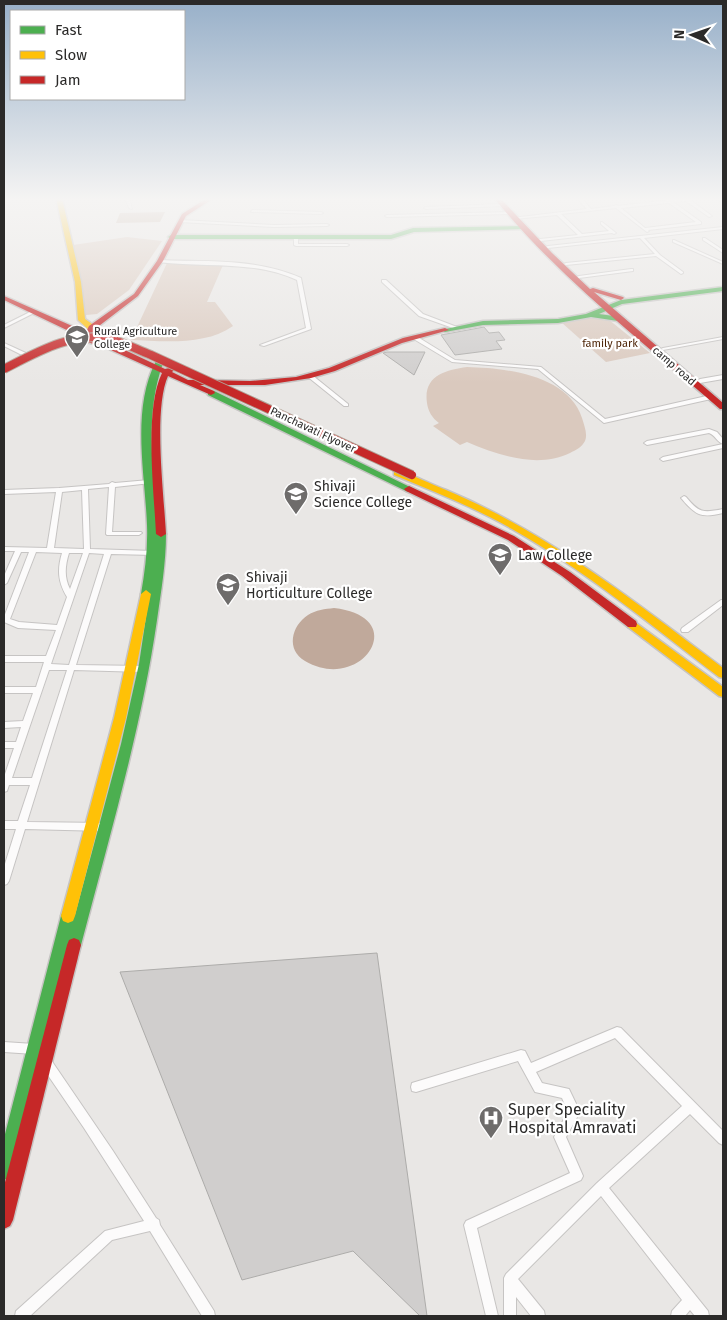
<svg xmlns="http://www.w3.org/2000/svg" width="727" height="1320" font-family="'Fira Sans',sans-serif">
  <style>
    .green { fill: #dac9be }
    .water { fill: #c0a99b }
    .building { fill: #d0cecd; stroke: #adacaa }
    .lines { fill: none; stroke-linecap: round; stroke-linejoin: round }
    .street-casing { stroke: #c6c4c3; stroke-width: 2 }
    .fast-casing { stroke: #c6c4c3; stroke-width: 3 }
    .slow-casing { stroke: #c6c4c3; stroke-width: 3 }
    .jam-casing { stroke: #c6c4c3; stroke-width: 3 }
    .street { fill: #fcfbfb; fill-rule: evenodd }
    .fast { fill: #4caf50; fill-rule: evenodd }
    .slow { fill: #ffc107; fill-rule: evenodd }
    .jam { fill: #c62828; fill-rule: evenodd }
    .jam-bridge-casing { stroke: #b1a397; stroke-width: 10; stroke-linecap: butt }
    .jam-bridge { stroke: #c62828; stroke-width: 8 }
    .labels { text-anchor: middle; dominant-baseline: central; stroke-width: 4.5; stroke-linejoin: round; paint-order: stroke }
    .far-poi-label { font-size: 11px; fill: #2b2a29; stroke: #fff; text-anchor: start }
    .far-park-label { font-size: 11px; fill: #491f00; stroke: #fff }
    .far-street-label { font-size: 11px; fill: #2b2a29; stroke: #fff }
    .poi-label { font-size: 14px; fill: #2b2a29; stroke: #fff; text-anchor: start }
    .near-poi-label { font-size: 16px; fill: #2b2a29; stroke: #fff; text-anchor: start }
  </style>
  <rect width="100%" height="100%" fill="#e9e7e5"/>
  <g class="green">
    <path d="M127,237L162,241L129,290L97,314L86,315L73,245Z"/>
    <path d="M167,263L223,265L207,302H215L233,326C205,346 163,341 131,340Z"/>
    <path d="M603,315L650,353L606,362L561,322Z"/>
    <path d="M467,367C506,368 568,375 582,418C584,425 588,434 585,441C582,447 576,450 570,453C537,469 498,455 467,442L460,445L433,426L439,423C432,418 428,411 427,403C423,376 445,370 467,367Z"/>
  </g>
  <g class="water">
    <path d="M165,212L160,222L116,223L120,213Z"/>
    <path d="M334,608C413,617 361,694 305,661C286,650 291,626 308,615C316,610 325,609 334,608Z"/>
  </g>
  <g class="building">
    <path d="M484,327L489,333L499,332L505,340L496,341L502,349L455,355L441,335Z"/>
    <path d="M387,352H425L414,375L383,353Z"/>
    <path d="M377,953L427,1316H420L353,1251L242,1280L120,972Z"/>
  </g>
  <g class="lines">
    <defs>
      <g id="street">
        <path d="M125,198H129L132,209L129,208Z"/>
        <path d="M577,198H581L591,209L614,206L616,205L618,206L685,198H703L690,200L712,216L709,217L686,201L673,202L701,222V224L648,230L649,231L647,232L616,208L561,214L582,234L609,231L601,224V222H602L616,233L614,234L612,233L541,241L539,240L540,239L578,235L557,215L514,219L512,218L587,209ZM669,203L696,222L645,228L621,208Z"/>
        <path d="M715,198H720L723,200V203Z"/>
        <path d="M503,204L504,206L426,209L424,208L426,207Z"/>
        <path d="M252,210L321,212L323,213L321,214L251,212Z"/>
        <path d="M509,212L510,214L387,217L385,216L387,215Z"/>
        <path d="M180,220L274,225L327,224L329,225L327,226L274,227L179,222V220Z"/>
        <path d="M723,227V229L644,238L660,255L683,272V273L681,274L656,256L566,265L564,264L566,263L655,254L640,238L548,248L546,247L548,246Z"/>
        <path d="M296,235L298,236V244H347L349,245L347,246H296L294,245V236Z"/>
        <path d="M703,238H705L723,250V253L703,240Z"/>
        <path d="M674,240L723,262V264L673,242V240Z"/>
        <path d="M160,260C207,262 257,258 301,278L311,329L264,346L260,345L306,328L297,280C253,260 205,268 158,262V261Z"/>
        <path d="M631,269H633V271L579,278L577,277L579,276Z"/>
        <path d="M382,280H386L423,314L457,327L453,328L419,316L382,282Z"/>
        <path d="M32,311L36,312L4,328V325Z"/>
        <path d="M412,336H416L455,360L541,367L605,419L711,395L714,397L711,399L604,423L538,369L452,362L412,338Z"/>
        <path d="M723,337V339L663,350L661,349L663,348Z"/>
        <path d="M4,343L28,354L29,355L24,356L4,346Z"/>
        <path d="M308,375H312L348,404V406H344L308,377Z"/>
        <path d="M723,375V379L700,383L697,381L700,379Z"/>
        <path d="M709,429L717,432L723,439V444C717,442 715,435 709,433L647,445L644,443L647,441Z"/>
        <path d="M723,444V448L663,461L660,459L663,457Z"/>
        <path d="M149,480L152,482L151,483L115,487L112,532H141L142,533L139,535H107L106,534L109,487L88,489L90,549L154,551L157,553L154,555L111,554L76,665L144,666L147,667L148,669L147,671L144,672L74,670L27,822L105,823L108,824L109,827L108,830L105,831L25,829L9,881L7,884L4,885V867L16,829H4V821H18L30,785H9L7,791L4,792V777L14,748H4V742H16L21,727L4,728V722L23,721L33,693H4V687H36L44,662H4V656H46L56,630L18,628L4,622V617L29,552H21L7,583L4,585V576L15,551H4V547L47,548L56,492L4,494V490L59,488L109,484L112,482L115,483ZM82,490L84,549L54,548L62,492ZM36,552L62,553C57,570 58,582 67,597L57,625L19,622L10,619ZM69,553H83L70,589C64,577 65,566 69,553ZM89,553L104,554L69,665L51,664ZM49,670H67L32,778H12Z"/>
        <path d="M684,496L686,497C699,513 703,513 723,509V513C702,518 696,516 682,499L681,498Z"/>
        <path d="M721,600H723V605L688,632H682L681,630L682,628Z"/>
        <path d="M617,1027L621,1028L723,1131V1145L719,1143L690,1114L609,1188L708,1311L709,1316H695L690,1310L685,1316H671L672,1311L682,1300L601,1196L518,1279L544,1311L545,1316H531L516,1297V1316H504V1278L506,1274L597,1183L682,1106L615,1038L536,1072L542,1083L569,1089L580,1112L566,1137L583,1176L581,1180L477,1228L498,1316H486L464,1225L466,1221L570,1173L554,1137L568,1112L562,1098L535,1092L518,1061L416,1092L412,1091L411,1087L412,1083L521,1050L525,1051L531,1063Z"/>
        <path d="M4,1042L34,1044L38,1045L39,1049L38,1053L34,1054L4,1052Z"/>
        <path d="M45,1056L49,1057L113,1151L156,1218L159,1220L160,1225L214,1311L215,1316H202L150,1231L112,1240L30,1316H15L16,1311L105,1231L144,1221L84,1128L41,1065L40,1061L41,1057Z"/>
      </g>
      <g id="fast">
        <path d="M523,226L525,227V229L414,232L391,239H171L168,237L171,235H391L413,228Z"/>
        <path d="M723,287V291L622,304L599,314L621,317L622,319L618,321L591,317L558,323L483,325L445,332L441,330L483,321L558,319L586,314L621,300Z"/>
        <path d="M156,361L163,363C143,419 155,475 157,533L161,531L166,534C166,563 161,592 157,620C141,730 109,838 81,945L79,950L74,952L69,950L68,947L13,1171L10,1177L4,1180V1138L61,916L63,911L68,909L73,911L75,915L121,744L139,664L149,597H142L141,594C145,571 148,548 147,525C145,473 131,410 156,361Z"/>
        <path d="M208,391H214L414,489L409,492L406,491L208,395Z"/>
      </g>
      <g id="slow">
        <path d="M56,198H62L81,282L85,319L95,326V330H89L78,320L75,282Z"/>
        <path d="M397,470C414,475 430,484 446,490C549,533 635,602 723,668V678L719,677C652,626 586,571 512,529C474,507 434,492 394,475V471Z"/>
        <path d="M146,590L151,594L126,718L75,916L73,921L68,923L63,921L61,916L114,718L141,594Z"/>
        <path d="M632,620L723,687V697L719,696L628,627L627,624Z"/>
      </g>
      <g id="jam">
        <path d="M207,198H214L186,216L163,261L138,296L95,329L93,334H87L86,332L89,326L134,294L157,261L182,214Z"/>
        <path d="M494,198H500L552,253L590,289L593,288L623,297L624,298L621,300L594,292L723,403V409H720C643,342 559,278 494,198Z"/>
        <path d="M4,296L79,329L86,336L110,343L165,369L174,367L175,369L172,372L188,380H203L250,381L296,377L329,368L403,338L445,328L449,330L402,343L335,371L311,378L265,385H200L214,391L215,393L211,395L168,376C153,410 164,495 166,534L161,537L156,534C154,491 144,410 162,373L104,347L80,340L73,333L4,300Z"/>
        <path d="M409,486L514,536L570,572L636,621L637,624L636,627H628L562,576L508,540L406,491L404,489Z"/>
        <path d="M74,938L79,940L81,945L13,1220L10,1226L4,1229V1186L67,945L69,940Z"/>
      </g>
    </defs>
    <use href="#street" class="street-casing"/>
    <use href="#fast" class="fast-casing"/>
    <use href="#slow" class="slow-casing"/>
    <use href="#jam" class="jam-casing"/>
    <use href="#street" class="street"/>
    <use href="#fast" class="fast"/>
    <use href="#slow" class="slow"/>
    <use href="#jam" class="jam"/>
    <defs>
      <path id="jam-bridge" d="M4,369C37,352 73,331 111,339C125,343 138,350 151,355L412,475"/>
    </defs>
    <use href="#jam-bridge" class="jam-bridge-casing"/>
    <use href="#jam-bridge" class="jam-bridge"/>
  </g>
  <linearGradient id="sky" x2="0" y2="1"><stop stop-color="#98b0c9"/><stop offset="0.52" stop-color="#f5f4f3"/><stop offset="1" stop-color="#f5f4f3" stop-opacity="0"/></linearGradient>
  <rect width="727" height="383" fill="url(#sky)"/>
  <defs>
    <symbol id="university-pin" viewBox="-11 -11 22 30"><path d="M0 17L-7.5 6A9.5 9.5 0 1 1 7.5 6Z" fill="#6e6c6b" stroke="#fff"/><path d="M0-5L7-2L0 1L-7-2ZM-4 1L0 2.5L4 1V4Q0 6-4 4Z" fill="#fff"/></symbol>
    <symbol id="hospital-pin" viewBox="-11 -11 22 30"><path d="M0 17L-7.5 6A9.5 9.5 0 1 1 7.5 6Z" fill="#6e6c6b" stroke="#fff"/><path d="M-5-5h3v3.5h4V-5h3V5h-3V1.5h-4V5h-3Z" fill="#fff"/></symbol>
  </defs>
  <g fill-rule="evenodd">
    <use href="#university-pin" x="63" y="323" width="28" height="38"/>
    <use href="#university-pin" x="282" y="480" width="28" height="38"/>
    <use href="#university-pin" x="486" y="541" width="28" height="38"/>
    <use href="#university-pin" x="214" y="571" width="28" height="38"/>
    <use href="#hospital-pin" x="477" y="1104" width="28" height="38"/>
  </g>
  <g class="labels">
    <g class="far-poi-label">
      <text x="94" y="331">Rural Agriculture<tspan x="94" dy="13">College</tspan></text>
    </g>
    <g class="far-park-label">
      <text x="610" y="343">family park</text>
    </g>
    <g class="far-street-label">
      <text transform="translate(674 366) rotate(41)">camp road</text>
      <text transform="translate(313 430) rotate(25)">Panchavati Flyover</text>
    </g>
    <g class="poi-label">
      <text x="314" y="486">Shivaji<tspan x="314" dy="16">Science College</tspan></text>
      <text x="518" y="555">Law College</text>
      <text x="246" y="577">Shivaji<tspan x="246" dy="16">Horticulture College</tspan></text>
    </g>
    <g class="near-poi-label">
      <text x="508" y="1109">Super Speciality<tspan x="508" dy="18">Hospital Amravati</tspan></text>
    </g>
  </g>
  <rect width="727" height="1320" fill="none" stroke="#2b2a29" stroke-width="10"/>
  <rect x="10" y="10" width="175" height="90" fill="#ffffff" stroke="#aaaaa9"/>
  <rect x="20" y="26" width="25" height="8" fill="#4caf50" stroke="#aaaaa9"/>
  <text x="55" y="35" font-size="15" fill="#2b2a29">Fast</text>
  <rect x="20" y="51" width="25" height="8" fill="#ffc107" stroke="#aaaaa9"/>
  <text x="55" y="60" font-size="15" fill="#2b2a29">Slow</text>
  <rect x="20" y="76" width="25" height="8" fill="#c62828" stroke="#aaaaa9"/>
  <text x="55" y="85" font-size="15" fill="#2b2a29">Jam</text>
  <g transform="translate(692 35) rotate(272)" stroke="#ffffff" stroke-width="4" paint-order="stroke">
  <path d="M0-4L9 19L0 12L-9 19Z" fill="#2b2a29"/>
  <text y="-8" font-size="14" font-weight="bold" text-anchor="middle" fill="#2b2a29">N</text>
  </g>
</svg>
